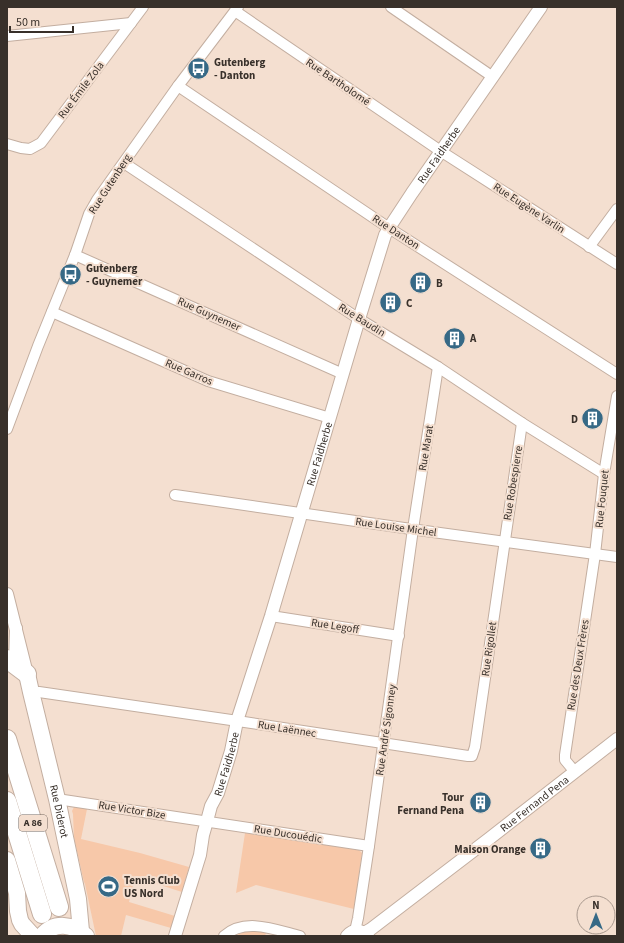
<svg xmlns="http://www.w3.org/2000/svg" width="624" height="943" font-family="'Source Sans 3',sans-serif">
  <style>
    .green { fill: #f7c8a9 }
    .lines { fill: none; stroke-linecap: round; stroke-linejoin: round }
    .minor-casing { stroke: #c3aea0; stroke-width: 12 }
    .tertiary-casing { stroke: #c3aea0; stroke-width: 14 }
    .primary-casing { stroke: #c3aea0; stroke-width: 18 }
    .motorway-casing { stroke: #c3aea0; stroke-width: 20 }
    .minor { stroke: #fff; stroke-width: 10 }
    .tertiary { stroke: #fff; stroke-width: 12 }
    .primary { stroke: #fff; stroke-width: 16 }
    .motorway { stroke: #fff; stroke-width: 18 }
    .labels { text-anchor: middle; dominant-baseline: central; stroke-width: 4; stroke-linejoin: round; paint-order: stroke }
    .shield { fill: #f4dfd0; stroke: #70645c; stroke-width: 1 }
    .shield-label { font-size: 10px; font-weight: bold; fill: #38302a }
    .poi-label { font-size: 11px; font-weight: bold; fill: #38302a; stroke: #f4dfd0; text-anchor: start }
    .street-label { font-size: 11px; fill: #38302a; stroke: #f4dfd0 }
  </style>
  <rect width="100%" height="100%" fill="#f4dfd0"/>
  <g class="green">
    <path d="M74,807L87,809L81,839L140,853L189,867L182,892L135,877L129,902L175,916L171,928L126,915L121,936H96L85,884L84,882L74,838L73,814L72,811Z"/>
    <path d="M245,833L359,850L362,853L354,909L256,885L236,893Z"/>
    <path d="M250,930L261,931L266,933L265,936H234Z"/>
  </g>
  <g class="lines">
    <defs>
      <g id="minor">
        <path d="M391,7L493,77"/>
        <path d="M235,11L442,152L617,264"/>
        <path d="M7,36L131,23"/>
        <path d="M178,86L389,228L617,374"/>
        <path d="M7,144L21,148L30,149L41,143L143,7"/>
        <path d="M124,163L359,319L438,367L522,423L604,474"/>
        <path d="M589,247L617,209"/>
        <path d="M75,255L343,374"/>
        <path d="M52,312L208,381L330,418"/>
        <path d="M7,429L38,346L75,255L89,214L97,200L178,86L238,7"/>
        <path d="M175,495L418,530L617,557"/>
        <path d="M271,616L399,636"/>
        <path d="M31,692H39L231,720L468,756H472L475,747L522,423"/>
        <path d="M575,772L565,760V755L595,554L604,474L617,396"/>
        <path d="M57,799L369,846"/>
        <path d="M355,931L358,918L369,846L413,529L438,367"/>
        <path d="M224,936C245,917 276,930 300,936"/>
      </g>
      <g id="tertiary">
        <path d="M7,594L27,674"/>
        <path d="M16,628L15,664L17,669"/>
        <path id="s1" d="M364,933L371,929L490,838L617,739"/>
        <path id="s2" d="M175,936L200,855L203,835L207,821L211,806L218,793L231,751L237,721L271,616L359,319L385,235L389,228L412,193L541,7"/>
        <path d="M347,936C353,929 361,929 368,936"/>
      </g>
      <g id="primary">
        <path id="s3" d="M27,674L31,692L57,799L78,899L81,931"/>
        <path d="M7,860L17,893L18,911L20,920L22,924L33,936"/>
        <path d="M42,936C54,921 73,924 86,936"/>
      </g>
      <g id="motorway">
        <path d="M7,659L27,674"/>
        <path d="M7,739L59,907"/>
        <path d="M7,801L42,914"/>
      </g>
    </defs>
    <use href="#minor" class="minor-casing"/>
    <use href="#tertiary" class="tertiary-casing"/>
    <use href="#primary" class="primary-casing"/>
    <use href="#motorway" class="motorway-casing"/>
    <use href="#minor" class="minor"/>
    <use href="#tertiary" class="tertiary"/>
    <use href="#primary" class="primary"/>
    <use href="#motorway" class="motorway"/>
  </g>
  <defs>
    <symbol id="bus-disc" viewBox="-11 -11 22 22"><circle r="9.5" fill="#366986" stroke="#f4dfd0"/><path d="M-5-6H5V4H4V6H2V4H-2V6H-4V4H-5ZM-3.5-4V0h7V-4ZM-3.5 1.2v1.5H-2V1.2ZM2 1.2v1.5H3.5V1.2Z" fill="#fff"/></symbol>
    <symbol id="building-disc" viewBox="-11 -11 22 22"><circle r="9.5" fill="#366986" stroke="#f4dfd0"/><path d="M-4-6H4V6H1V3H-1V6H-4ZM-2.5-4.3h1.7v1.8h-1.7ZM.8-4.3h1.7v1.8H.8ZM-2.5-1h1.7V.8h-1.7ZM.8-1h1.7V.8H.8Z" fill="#fff"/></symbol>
    <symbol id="stadium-disc" viewBox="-11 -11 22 22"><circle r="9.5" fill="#366986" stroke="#f4dfd0"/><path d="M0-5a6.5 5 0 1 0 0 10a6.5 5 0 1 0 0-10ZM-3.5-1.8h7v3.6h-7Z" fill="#fff"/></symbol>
  </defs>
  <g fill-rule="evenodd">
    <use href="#bus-disc" x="186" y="56" width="25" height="25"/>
    <use href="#bus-disc" x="58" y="262" width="25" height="25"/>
    <use href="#building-disc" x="408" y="270" width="25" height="25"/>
    <use href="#building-disc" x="378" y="290" width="25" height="25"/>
    <use href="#building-disc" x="442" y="326" width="25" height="25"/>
    <use href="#building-disc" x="580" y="406" width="25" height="25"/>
    <use href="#building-disc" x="468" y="790" width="25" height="25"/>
    <use href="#building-disc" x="528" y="836" width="25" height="25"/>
    <use href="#stadium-disc" x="96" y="874" width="25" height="25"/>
  </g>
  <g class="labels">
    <rect class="shield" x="19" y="815" width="28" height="16" rx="3"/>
    <g class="shield-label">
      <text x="33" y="823">A 86</text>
    </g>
    <g class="poi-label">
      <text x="214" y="62">Gutenberg<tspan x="214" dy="13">- Danton</tspan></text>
      <text x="86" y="268">Gutenberg<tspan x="86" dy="13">- Guynemer</tspan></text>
      <text x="436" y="283">B</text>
      <text x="406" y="303">C</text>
      <text x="470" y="338">A</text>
      <text x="578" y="419" text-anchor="end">D</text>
      <text x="464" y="797" text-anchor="end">Tour<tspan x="464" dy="13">Fernand Pena</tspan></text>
      <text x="526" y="849" text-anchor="end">Maison Orange</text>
      <text x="124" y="880">Tennis Club<tspan x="124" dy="13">US Nord</tspan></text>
    </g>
    <g class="street-label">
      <text transform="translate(338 82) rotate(34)">Rue Bartholomé</text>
      <text transform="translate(81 90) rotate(-53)">Rue Émile Zola</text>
      <text stroke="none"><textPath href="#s2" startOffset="829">Rue Faidherbe</textPath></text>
      <text transform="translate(110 184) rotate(-57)">Rue Gutenberg</text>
      <text transform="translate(529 208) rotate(33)">Rue Eugène Varlin</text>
      <text transform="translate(396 232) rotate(33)">Rue Danton</text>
      <text transform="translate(209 314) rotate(24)">Rue Guynemer</text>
      <text transform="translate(362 320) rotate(32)">Rue Baudin</text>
      <text transform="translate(189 372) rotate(23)">Rue Garros</text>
      <text transform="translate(426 448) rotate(-81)">Rue Marat</text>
      <text stroke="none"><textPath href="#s2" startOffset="504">Rue Faidherbe</textPath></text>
      <text transform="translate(513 483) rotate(-81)">Rue Robespierre</text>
      <text transform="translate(602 499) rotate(-84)">Rue Fouquet</text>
      <text transform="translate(396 527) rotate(8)">Rue Louise Michel</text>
      <text transform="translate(335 626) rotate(9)">Rue Legoff</text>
      <text transform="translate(489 649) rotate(-82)">Rue Rigollet</text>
      <text transform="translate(578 665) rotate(-81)">Rue des Deux Frères</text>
      <text transform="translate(287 729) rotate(9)">Rue Laënnec</text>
      <text transform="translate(386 730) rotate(-82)">Rue André Sigonney</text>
      <text stroke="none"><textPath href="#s2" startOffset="180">Rue Faidherbe</textPath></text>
      <text stroke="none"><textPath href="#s1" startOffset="214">Rue Fernand Pena</textPath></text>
      <text transform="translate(132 810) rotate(9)">Rue Victor Bize</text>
      <text stroke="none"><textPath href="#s3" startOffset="141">Rue Diderot</textPath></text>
      <text transform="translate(288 834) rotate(9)">Rue Ducouédic</text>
    </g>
  </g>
  <rect width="624" height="943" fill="none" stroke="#38302a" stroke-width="16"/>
  <g transform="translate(596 915)"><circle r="19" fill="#f4dfd0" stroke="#a9998e"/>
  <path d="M0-3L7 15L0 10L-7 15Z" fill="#366986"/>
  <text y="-6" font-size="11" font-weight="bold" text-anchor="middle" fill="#38302a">N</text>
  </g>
  <path d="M10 26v6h63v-6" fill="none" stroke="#38302a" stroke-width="2"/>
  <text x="16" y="26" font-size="12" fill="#38302a" stroke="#f4dfd0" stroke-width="3" paint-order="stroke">50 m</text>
</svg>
